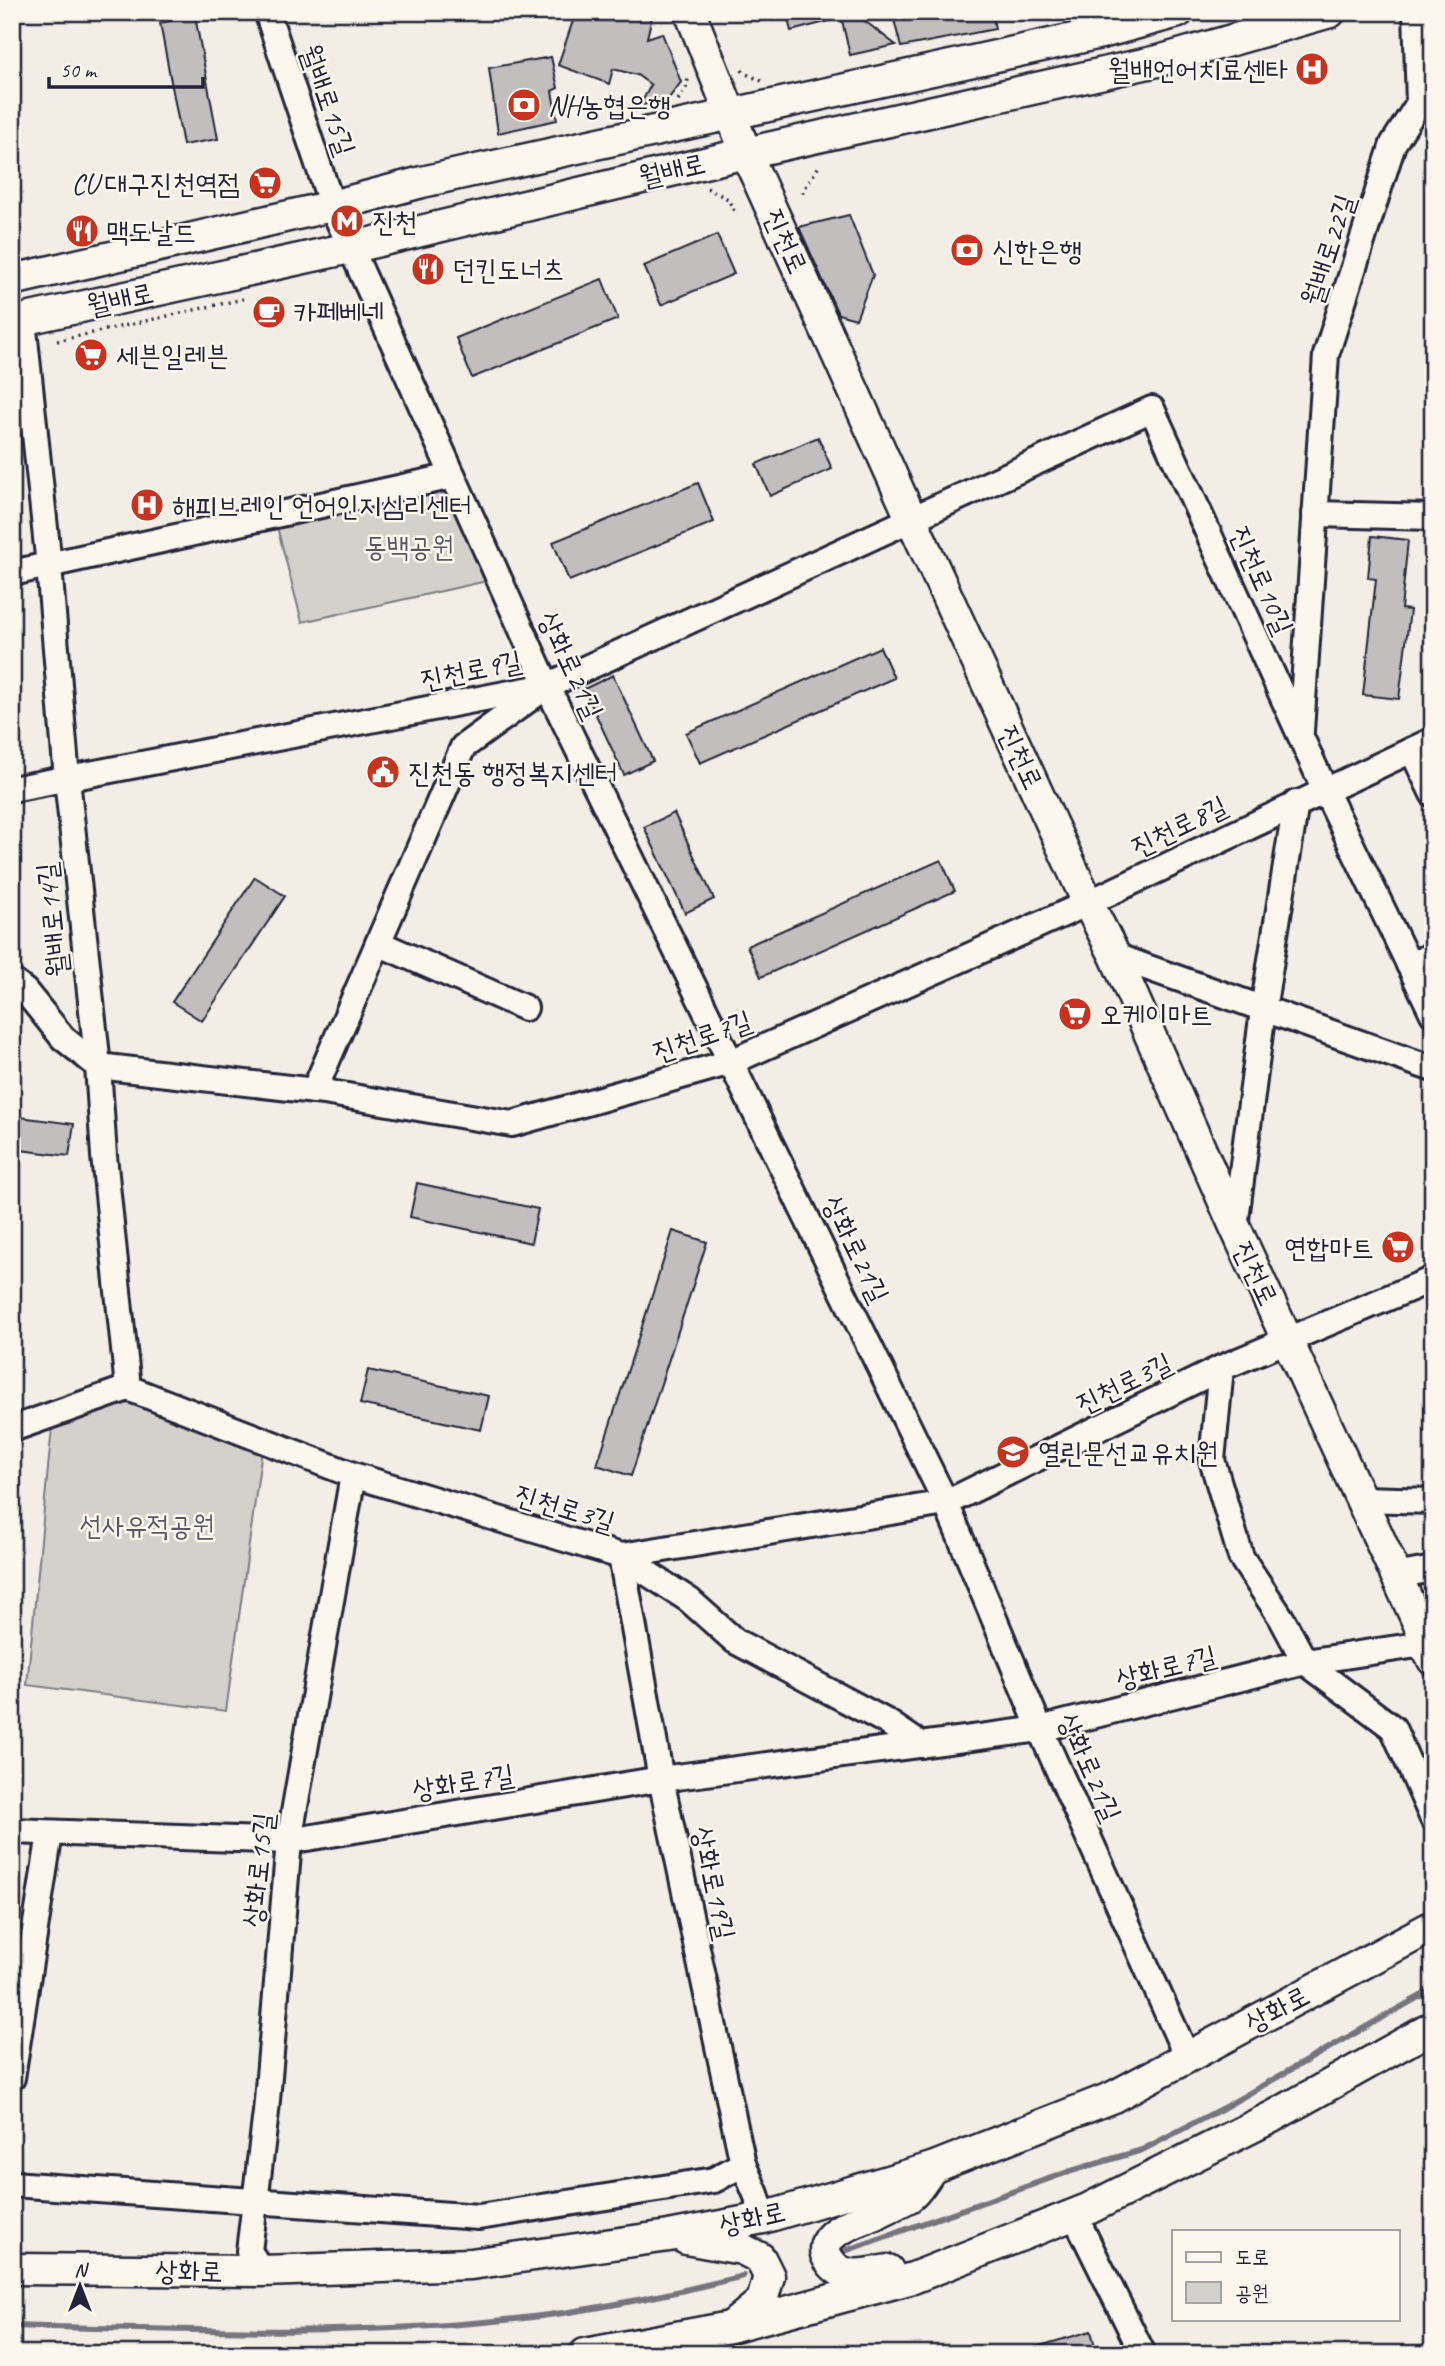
<svg xmlns="http://www.w3.org/2000/svg" width="1445" height="2366" font-family="Caveat,'Poor Story',sans-serif">
  <style>
    .green { fill: #d4d1cc; stroke: #7b7a84; stroke-width: 2 }
    .lines { fill: none; stroke-linecap: round; stroke-linejoin: round }
    .stream { stroke: #76747f; stroke-width: 6 }
    .building { fill: #c2bebe; stroke: #22223b; stroke-width: 2 }
    .minor-casing { stroke: #22223b; stroke-width: 30 }
    .major-casing { stroke: #22223b; stroke-width: 35 }
    .path { stroke: #22223b; stroke-width: 3.5; stroke-dasharray: 2 5; stroke-linecap: butt }
    .minor { stroke: #fbf7ec; stroke-width: 24 }
    .major { stroke: #fbf7ec; stroke-width: 30 }
    .labels { text-anchor: middle; dominant-baseline: central; stroke-width: 5; stroke-linejoin: round; paint-order: stroke }
    .poi-label { font-size: 28px; fill: #22223b; stroke: #fbf7ec; text-anchor: start }
    .street-label { font-size: 28px; fill: #22223b; stroke: #fbf7ec }
    .park-label { font-size: 28px; fill: #575766; stroke: #fbf7ec }
  </style>
  <rect width="100%" height="100%" fill="#f2eee5"/>
  <filter id="ink" filterUnits="userSpaceOnUse"><feTurbulence type="fractalNoise" baseFrequency=".0143" numOctaves="2"/><feDisplacementMap in="SourceGraphic" scale="14" xChannelSelector="R" yChannelSelector="G"/><feConvolveMatrix kernelMatrix="1 2 1 2 8 2 1 2 1" color-interpolation-filters="sRGB"/></filter>
  <g filter="url(#ink)">
    <g class="green">
      <path d="M446,486L487,581L302,622L276,523Z"/>
      <path d="M126,1402L141,1404L262,1450L226,1711L27,1685L52,1427Z"/>
    </g>
    <g class="lines">
      <g class="stream">
        <path d="M842,2252L1068,2172L1142,2150L1223,2108L1433,1989"/>
        <path d="M12,2326C179,2330 348,2337 515,2319C592,2311 668,2295 743,2276"/>
      </g>
    </g>
    <g class="building">
      <path d="M576,12H653L647,38L662,33L681,82L666,102L640,105L651,85L637,75L613,69L609,84L558,65Z"/>
      <path d="M786,12H840L841,18L791,31Z"/>
      <path d="M840,12H853L896,45L850,55Z"/>
      <path d="M892,12H992L995,29L901,47Z"/>
      <path d="M195,16L218,139L183,145L160,23Z"/>
      <path d="M551,57L558,88L552,91L557,120L498,133L489,68Z"/>
      <path d="M849,215L873,275L856,319L838,314L799,227Z"/>
      <path d="M717,235L734,274L661,305L644,266Z"/>
      <path d="M602,279L618,319L472,378L456,338Z"/>
      <path d="M818,437L832,469L770,496L756,464Z"/>
      <path d="M698,483L714,522L569,581L553,542Z"/>
      <path d="M1372,536L1408,540L1401,609L1410,610L1399,699L1363,695L1376,579L1368,578Z"/>
      <path d="M880,647L894,678L700,763L686,733Z"/>
      <path d="M613,675L653,761L624,775L584,689Z"/>
      <path d="M674,813L714,899L685,913L644,827Z"/>
      <path d="M941,860L955,891L761,977L747,946Z"/>
      <path d="M255,877L285,896L202,1021L172,1002Z"/>
      <path d="M12,1116L74,1124L69,1156L12,1149Z"/>
      <path d="M417,1183L538,1209L531,1243L410,1217Z"/>
      <path d="M673,1231L707,1242L631,1476L597,1465Z"/>
      <path d="M368,1370L489,1396L481,1430L360,1404Z"/>
      <path d="M1091,2331L1097,2354H1029V2349Z"/>
    </g>
    <g class="lines">
      <defs>
        <g id="minor">
          <path d="M267,12L332,206L547,686L946,1503L1040,1729L1187,2057"/>
          <path d="M23,320L49,566L67,779L98,1066L104,1156L128,1388"/>
          <path d="M1315,514L1433,517"/>
          <path d="M12,573L453,476"/>
          <path d="M1301,731L1326,355L1393,144L1419,103L1416,12"/>
          <path d="M1412,750L1433,794"/>
          <path d="M12,789L547,686L1152,409L1325,790L1433,1014"/>
          <path d="M378,943L525,1008"/>
          <path d="M1115,956L1433,1069"/>
          <path d="M1409,965L1433,955"/>
          <path d="M12,981L25,991L63,1038L98,1066L324,1092L512,1124L731,1062L1088,903L1433,740"/>
          <path d="M314,1091L463,747L540,691"/>
          <path d="M1235,1227L1263,1010L1296,803"/>
          <path d="M1221,1368L1212,1460L1241,1557L1282,1619L1305,1662L1393,1728L1433,1819"/>
          <path d="M12,1429L128,1388L353,1475L621,1556L946,1503L1221,1368L1433,1279"/>
          <path d="M1361,1499L1433,1501"/>
          <path d="M621,1556L661,1779L743,2164L756,2194L763,2218"/>
          <path d="M621,1556L689,1600L735,1641L887,1722L921,1745"/>
          <path d="M1395,1576L1433,1569"/>
          <path d="M12,1831L289,1841L661,1779L1040,1729L1305,1662L1424,1644"/>
          <path d="M12,2078L50,1833"/>
          <path d="M12,2184L479,2217L714,2180L743,2164"/>
          <path d="M1074,2214L1143,2354"/>
          <path d="M262,2271L249,2251L266,2112L289,1841L353,1475"/>
        </g>
        <g id="major">
          <path d="M690,12L746,153L911,518L1088,903L1115,956L1235,1227L1421,1629L1424,1644L1433,1660"/>
          <path d="M12,280L332,206L422,182L1101,33L1178,12"/>
          <path d="M12,322L350,248L746,153L1162,60L1330,12"/>
          <path d="M686,2239L742,2249L760,2258L769,2276L762,2301L733,2325"/>
          <path d="M12,2269L262,2271L471,2264L669,2236L763,2218L932,2168L1113,2097L1433,1926"/>
          <path d="M888,2270C870,2273 846,2281 832,2264C807,2235 856,2223 875,2214C886,2209 898,2203 909,2197C918,2191 925,2177 932,2168"/>
          <path d="M585,2354L730,2327L913,2278L1088,2209L1272,2117L1433,2027"/>
        </g>
      </defs>
      <use href="#minor" class="minor-casing"/>
      <use href="#major" class="major-casing"/>
      <g class="path">
        <path d="M742,70L744,73L762,81"/>
        <path d="M678,100L686,88L688,79"/>
        <path d="M707,188L728,199L736,215"/>
        <path d="M802,193L819,166"/>
        <path d="M57,341L243,299"/>
        <path d="M799,2354L826,2348"/>
      </g>
      <use href="#minor" class="minor"/>
      <use href="#major" class="major"/>
    </g>
  </g>
  <defs>
    <symbol id="hospital-disc" viewBox="-11 -11 22 22"><circle r="9.5" fill="#c8321e" stroke="#fbf7ec"/><path d="M-5-5h3v3.5h4V-5h3V5h-3V1.5h-4V5h-3Z" fill="#fff"/></symbol>
    <symbol id="bank-disc" viewBox="-11 -11 22 22"><circle r="9.5" fill="#c8321e" stroke="#fbf7ec"/><path d="M-6-4H6V4H-6ZM0-2.3a2.3 2.3 0 1 0 0 4.6a2.3 2.3 0 1 0 0-4.6Z" fill="#fff"/></symbol>
    <symbol id="supermarket-disc" viewBox="-11 -11 22 22"><circle r="9.5" fill="#c8321e" stroke="#fbf7ec"/><path d="M-6-5.5h2.5l.6 2H6L4.5 2H-2.5L-4.4-4H-6ZM-1.5 3.2a1.3 1.3 0 1 0 .1 0ZM3 3.2a1.3 1.3 0 1 0 .1 0Z" fill="#fff"/></symbol>
    <symbol id="metro-disc" viewBox="-11 -11 22 22"><circle r="9.5" fill="#c8321e" stroke="#fbf7ec"/><path d="M-5.5 5V-5H-3L0 0L3-5H5.5V5H3V-.5L0 4L-3-.5V5Z" fill="#fff"/></symbol>
    <symbol id="restaurant-disc" viewBox="-11 -11 22 22"><circle r="9.5" fill="#c8321e" stroke="#fbf7ec"/><path d="M-5-6h1v4h1v-4h1v4h1v-4h1v5L-1.5 .5V6h-2V.5L-5-1ZM5-6V6H3V1.5H1.5Q1.5-4 5-6Z" fill="#fff"/></symbol>
    <symbol id="cafe-disc" viewBox="-11 -11 22 22"><circle r="9.5" fill="#c8321e" stroke="#fbf7ec"/><path d="M-5.5-4.5H6V0H3Q3 3.5 0 3.5H-2.5Q-5.5 3.5-5.5 0ZM3-3.2v2h1.7v-2ZM-6 4.5H4V6H-6Z" fill="#fff"/></symbol>
    <symbol id="civic-disc" viewBox="-11 -11 22 22"><circle r="9.5" fill="#c8321e" stroke="#fbf7ec"/><path d="M-.6-6.5H3V-4.5H.6V-3L4-1V1h2V6H-6V1h2V-1L-.6-3ZM-1.2 2.5V6h2.4V2.5Z" fill="#fff"/></symbol>
    <symbol id="school-disc" viewBox="-11 -11 22 22"><circle r="9.5" fill="#c8321e" stroke="#fbf7ec"/><path d="M0-5L7-2L0 1L-7-2ZM-4 1L0 2.5L4 1V4Q0 6-4 4Z" fill="#fff"/></symbol>
  </defs>
  <g fill-rule="evenodd">
    <use href="#hospital-disc" x="1293" y="50" width="38" height="38"/>
    <use href="#bank-disc" x="505" y="86" width="38" height="38"/>
    <use href="#supermarket-disc" x="246" y="164" width="38" height="38"/>
    <use href="#metro-disc" x="328" y="202" width="38" height="38"/>
    <use href="#restaurant-disc" x="63" y="212" width="38" height="38"/>
    <use href="#bank-disc" x="948" y="231" width="38" height="38"/>
    <use href="#restaurant-disc" x="409" y="250" width="38" height="38"/>
    <use href="#cafe-disc" x="250" y="293" width="38" height="38"/>
    <use href="#supermarket-disc" x="72" y="336" width="38" height="38"/>
    <use href="#hospital-disc" x="128" y="486" width="38" height="38"/>
    <use href="#civic-disc" x="364" y="753" width="38" height="38"/>
    <use href="#supermarket-disc" x="1056" y="995" width="38" height="38"/>
    <use href="#supermarket-disc" x="1379" y="1228" width="38" height="38"/>
    <use href="#school-disc" x="994" y="1433" width="38" height="38"/>
  </g>
  <g class="labels">
    <g class="poi-label">
      <text x="1288" y="69" text-anchor="end">월배언어치료센타</text>
      <text x="548" y="105">NH농협은행</text>
      <text x="240" y="183" text-anchor="end">CU 대구진천역점</text>
      <text x="372" y="221">진천</text>
      <text x="106" y="231">맥도날드</text>
      <text x="992" y="250">신한은행</text>
      <text x="452" y="269">던킨도너츠</text>
      <text x="294" y="312">카페베네</text>
      <text x="116" y="355">세븐일레븐</text>
      <text x="172" y="505">해피브레인 언어인지심리센터</text>
      <text x="408" y="772">진천동 행정복지센터</text>
      <text x="1100" y="1014">오케이마트</text>
      <text x="1374" y="1247" text-anchor="end">연합마트</text>
      <text x="1038" y="1452">열린문선교유치원</text>
    </g>
    <g class="street-label">
      <text transform="translate(328 100) rotate(71)">월배로15길</text>
      <text transform="translate(672 170) rotate(-13)">월배로</text>
      <text transform="translate(786 241) rotate(66)">진천로</text>
      <text transform="translate(1328 250) rotate(-72)">월배로22길</text>
      <text transform="translate(120 299) rotate(-12)">월배로</text>
      <text transform="translate(1262 580) rotate(66)">진천로10길</text>
      <text transform="translate(571 665) rotate(65)">상화로21길</text>
      <text transform="translate(471 670) rotate(-11)">진천로9길</text>
      <text transform="translate(1021 757) rotate(65)">진천로</text>
      <text transform="translate(1179 826) rotate(-26)">진천로8길</text>
      <text transform="translate(52 920) rotate(-96)">월배로14길</text>
      <text transform="translate(702 1036) rotate(-19)">진천로7길</text>
      <text transform="translate(856 1249) rotate(64)">상화로21길</text>
      <text transform="translate(1256 1273) rotate(65)">진천로</text>
      <text transform="translate(1124 1383) rotate(-26)">진천로3길</text>
      <text transform="translate(565 1508) rotate(17)">진천로3길</text>
      <text transform="translate(1166 1667) rotate(-14)">상화로7길</text>
      <text transform="translate(1090 1767) rotate(66)">상화로21길</text>
      <text transform="translate(463 1782) rotate(-9)">상화로7길</text>
      <text transform="translate(258 1870) rotate(-84)">상화로15길</text>
      <text transform="translate(714 1883) rotate(78)">상화로19길</text>
      <text transform="translate(1277 2009) rotate(-28)">상화로</text>
      <text transform="translate(752 2218) rotate(-13)">상화로</text>
      <text transform="translate(189 2271) rotate(1)">상화로</text>
    </g>
    <g class="park-label">
      <text x="409" y="546">동백공원</text>
      <text x="147" y="1525">선사유적공원</text>
    </g>
  </g>
  <rect width="1445" height="2366" fill="none" stroke="#fbf7ec" stroke-width="42"/>
  <rect x="21" y="21" width="1403" height="2324" fill="none" stroke="#22223b" stroke-width="2.5" filter="url(#ink)"/>
  <rect x="1172" y="2230" width="228" height="91" fill="#fbf7ec" stroke="#a4a2a5" stroke-width="2"/>
  <rect x="1186" y="2252" width="35" height="10" fill="#fbf7ec" stroke="#a4a2a5" stroke-width="2"/>
  <text x="1235" y="2264" font-size="21" fill="#22223b">도로</text>
  <rect x="1186" y="2282" width="35" height="21" fill="#d4d1cc" stroke="#a4a2a5" stroke-width="2"/>
  <text x="1235" y="2300" font-size="21" fill="#22223b">공원</text>
  <g transform="translate(80 2286)" stroke="#fbf7ec" stroke-width="5" paint-order="stroke">
  <path d="M0-5L12 26L0 18L-12 26Z" fill="#22223b"/>
  <text y="-10" font-size="19" font-weight="bold" text-anchor="middle" fill="#22223b">N</text>
  </g>
  <path d="M49 77v10h154v-10" fill="none" stroke="#22223b" stroke-width="3.5"/>
  <text x="60" y="77" font-size="21" fill="#22223b" stroke="#fbf7ec" stroke-width="5" paint-order="stroke">50 m</text>
</svg>
